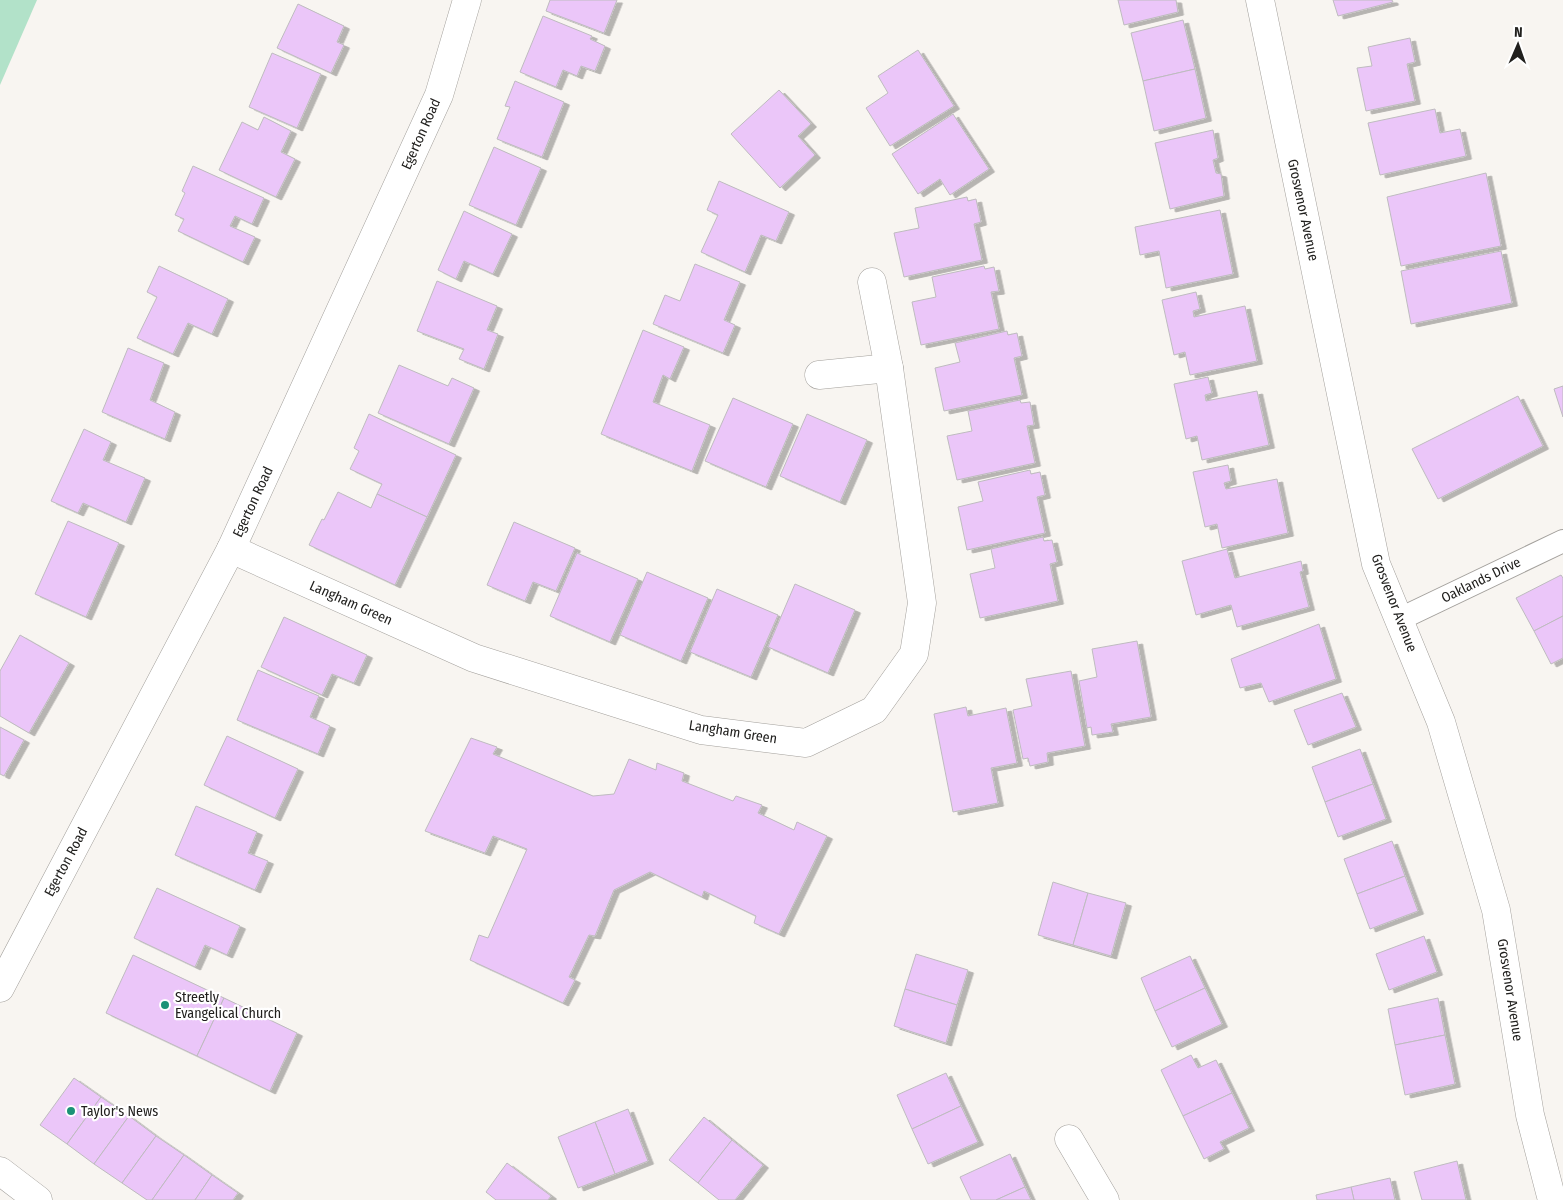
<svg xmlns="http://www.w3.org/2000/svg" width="1563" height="1200" font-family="'Fira Sans Condensed',sans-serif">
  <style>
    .green { fill: #b2e2c9 }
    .building { fill: #ebc6f9; stroke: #bebbbf; filter: url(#shadow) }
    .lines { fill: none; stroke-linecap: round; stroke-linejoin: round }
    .lane-casing { stroke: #a3a09c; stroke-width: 24 }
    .street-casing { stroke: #a3a09c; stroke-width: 29 }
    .lane { stroke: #fff; stroke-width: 22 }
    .street { stroke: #fff; stroke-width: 28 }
    .poi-dot { fill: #1a9276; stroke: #fff; stroke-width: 2 }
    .labels { text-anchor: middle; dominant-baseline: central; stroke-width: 4.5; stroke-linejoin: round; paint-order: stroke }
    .street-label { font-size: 14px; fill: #21201e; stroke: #fff }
    .poi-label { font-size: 14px; fill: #21201e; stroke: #fff; text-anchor: start }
  </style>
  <defs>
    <filter id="shadow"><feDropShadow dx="5.5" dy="3" stdDeviation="0" flood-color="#0004"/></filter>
  </defs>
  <rect width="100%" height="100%" fill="#f8f5f1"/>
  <path class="green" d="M0,0H37L0,85Z"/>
  <g class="building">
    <path d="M550,0H617L604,33L546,11Z"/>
    <path d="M1118,0H1176L1178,12L1124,25Z"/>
    <path d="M1333,0H1392L1393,2L1338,16Z"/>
    <path d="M298,4L344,26L337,42L344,45L331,73L277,48Z"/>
    <path d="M543,16L592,36L590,39L605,46L595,71L581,66L577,76L563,70L556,87L520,72Z"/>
    <path d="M1183,20L1195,69L1143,81L1131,33Z"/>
    <path d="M1410,38L1415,62L1407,64L1415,101L1366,111L1357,68L1372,66L1368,47Z"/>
    <path d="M918,50L954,106L890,146L866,108L888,93L878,76Z"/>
    <path d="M272,53L321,74L297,128L249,107Z"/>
    <path d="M1195,69L1206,118L1154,131L1143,81Z"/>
    <path d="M515,81L564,102L542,157L497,139L510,107L505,106Z"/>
    <path d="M779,90L811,124L798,136L815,155L780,188L731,134Z"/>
    <path d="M1435,109L1440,133L1460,129L1466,156L1380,175L1368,123Z"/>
    <path d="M953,114L989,169L950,195L940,179L918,194L892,154Z"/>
    <path d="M264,117L291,131L281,152L295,159L276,197L219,170L242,122L258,130Z"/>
    <path d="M1213,130L1218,158L1213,160L1216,173L1221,174L1224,196L1170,209L1155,143Z"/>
    <path d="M494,147L541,168L516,225L469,205Z"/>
    <path d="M193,166L264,198L252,224L235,216L230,226L255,237L243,262L178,231L184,219L175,215L185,193L182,191Z"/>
    <path d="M1486,173L1501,246L1401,266L1387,197Z"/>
    <path d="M719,181L789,212L776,241L761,235L745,272L701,252L718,215L707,210Z"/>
    <path d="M967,197L968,201L976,199L981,222L974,224L982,260L904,277L894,233L919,228L915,208Z"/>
    <path d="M1220,210L1233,274L1166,288L1159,251L1140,255L1135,227Z"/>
    <path d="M464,211L512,234L493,274L464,261L456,279L438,270Z"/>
    <path d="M1501,251L1512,303L1411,324L1401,271Z"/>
    <path d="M695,264L740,282L724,320L735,325L723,353L653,324L665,295L680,301Z"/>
    <path d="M159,266L228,299L212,334L188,323L173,354L137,338L157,297L147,292Z"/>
    <path d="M984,266L985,269L994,267L999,291L991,292L999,329L921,345L912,302L936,297L932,277Z"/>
    <path d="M437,281L497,306L487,330L498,334L484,369L459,359L464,349L417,331Z"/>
    <path d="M1196,292L1200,309L1193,311L1194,317L1245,306L1257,361L1190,375L1185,352L1174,355L1162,300Z"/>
    <path d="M643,330L684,347L670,379L663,375L653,402L710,425L692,471L601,434Z"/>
    <path d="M1007,331L1008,335L1017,333L1022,356L1014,358L1022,395L944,411L935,368L960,362L955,343Z"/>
    <path d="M128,348L164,363L150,400L175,412L165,439L102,412Z"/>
    <path d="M399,365L448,386L452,378L474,388L449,444L378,413Z"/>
    <path d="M1208,377L1212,393L1205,395L1206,401L1257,391L1269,445L1202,460L1197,436L1186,439L1174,384Z"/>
    <path d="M1563,386V417L1554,389Z"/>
    <path d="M1518,396L1543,446L1438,499L1412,449Z"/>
    <path d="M733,398L793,424L766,487L705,461Z"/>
    <path d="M1020,400L1021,403L1030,402L1034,425L1027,426L1035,463L957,480L947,436L972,431L968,411Z"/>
    <path d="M369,414L456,455L427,517L377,494L382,484L350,469L359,451L354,448Z"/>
    <path d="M807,414L867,440L840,502L780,476Z"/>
    <path d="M84,429L111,442L103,460L145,478L126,522L83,503L78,513L51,501Z"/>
    <path d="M1228,465L1231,481L1224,483L1226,489L1277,479L1288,533L1222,548L1217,524L1205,527L1193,472Z"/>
    <path d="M1030,470L1031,474L1040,472L1045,495L1037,497L1045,533L967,550L958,507L983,501L978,482Z"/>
    <path d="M338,492L371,508L377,494L427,517L395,585L309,545L322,519L324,520Z"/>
    <path d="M68,521L119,543L86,617L35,594Z"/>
    <path d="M514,522L575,548L556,591L533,582L525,601L487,585Z"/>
    <path d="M1043,537L1044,541L1052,540L1057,562L1050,564L1058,601L980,618L970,574L995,568L991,549Z"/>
    <path d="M1227,549L1235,578L1301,561L1303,571L1300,572L1309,607L1237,627L1231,605L1196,615L1182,561Z"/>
    <path d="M577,553L638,579L610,642L550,616Z"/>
    <path d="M647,572L708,598L681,661L620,635Z"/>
    <path d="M1561,575L1563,578V616L1534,631L1516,598Z"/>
    <path d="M795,584L855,610L828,673L768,647Z"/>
    <path d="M717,589L778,615L751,677L690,652Z"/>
    <path d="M1563,616V658L1551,664L1534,631Z"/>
    <path d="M284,617L367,655L354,683L332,674L322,695L261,667Z"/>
    <path d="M1319,624L1336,679L1269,702L1261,683L1240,688L1231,659Z"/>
    <path d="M20,635L69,663L29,733L0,716V671Z"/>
    <path d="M1137,641L1151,717L1111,724L1113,732L1092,735L1091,727L1087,728L1079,681L1097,677L1092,649Z"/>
    <path d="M258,670L319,696L310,717L330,726L318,754L237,720Z"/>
    <path d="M1071,671L1085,746L1047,753L1048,762L1030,766L1028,758L1023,759L1013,710L1032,706L1026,679Z"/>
    <path d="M1342,693L1356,727L1308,745L1294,710Z"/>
    <path d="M966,707L968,716L1006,708L1017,763L991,768L998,803L953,812L934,714Z"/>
    <path d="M0,727L24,740L4,776L0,774Z"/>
    <path d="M227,736L298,769L275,818L204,785Z"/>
    <path d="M471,738L497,747L493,754L593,796L614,794L629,759L656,770L657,763L684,773L682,781L733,801L736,796L762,805L758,813L794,830L797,822L827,836L779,934L754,923L756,916L704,891L702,897L650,872L614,890L595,936L589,935L569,977L575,980L563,1003L470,960L479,935L488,938L527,849L493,836L485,853L425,831Z"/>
    <path d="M1360,749L1373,784L1325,802L1312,767Z"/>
    <path d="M1373,784L1386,819L1338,837L1325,802Z"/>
    <path d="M196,806L257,832L248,853L268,861L255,890L175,855Z"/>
    <path d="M1392,841L1405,876L1357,894L1344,859Z"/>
    <path d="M1405,876L1418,911L1370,929L1357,894Z"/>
    <path d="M1053,882L1088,893L1073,945L1038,935Z"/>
    <path d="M157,888L240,926L227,955L205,945L195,967L134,938Z"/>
    <path d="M1088,893L1126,903L1111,956L1073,945Z"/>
    <path d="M1424,936L1437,972L1389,990L1376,954Z"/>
    <path d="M916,954L968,970L957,1005L905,989Z"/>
    <path d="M133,955L224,998L197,1056L106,1013Z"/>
    <path d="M1190,956L1205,988L1155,1011L1141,978Z"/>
    <path d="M1205,988L1222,1024L1172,1047L1155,1011Z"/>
    <path d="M905,989L957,1005L946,1043L894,1026Z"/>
    <path d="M224,998L297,1033L270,1091L197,1056Z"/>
    <path d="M1438,998L1445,1035L1395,1045L1388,1009Z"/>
    <path d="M1445,1035L1455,1084L1405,1095L1395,1045Z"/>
    <path d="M1191,1055L1198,1068L1216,1060L1232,1093L1183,1116L1161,1070Z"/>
    <path d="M946,1073L961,1106L912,1129L897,1095Z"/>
    <path d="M74,1078L101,1097L67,1144L40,1125Z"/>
    <path d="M1232,1093L1249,1128L1220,1142L1224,1149L1204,1159L1183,1116Z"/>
    <path d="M101,1097L129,1116L94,1164L67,1144Z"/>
    <path d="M961,1106L978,1142L928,1164L912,1129Z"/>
    <path d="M628,1109L648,1161L615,1174L595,1122Z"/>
    <path d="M129,1116L156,1136L122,1183L94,1164Z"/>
    <path d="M704,1117L732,1140L698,1183L669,1160Z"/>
    <path d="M595,1122L615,1174L578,1188L558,1137Z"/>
    <path d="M156,1136L184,1155L152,1200H147L122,1183Z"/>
    <path d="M732,1140L763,1165L735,1200H719L698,1183Z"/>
    <path d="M1010,1154L1025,1187L996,1200H971L960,1177Z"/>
    <path d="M184,1155L212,1175L195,1200H152Z"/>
    <path d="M1457,1161L1466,1200H1422L1414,1172Z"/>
    <path d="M507,1163L551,1196L548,1200H496L486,1192Z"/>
    <path d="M212,1175L238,1193L233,1200H195Z"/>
    <path d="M1390,1178L1395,1200H1354L1351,1187Z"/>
    <path d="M1025,1187L1031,1200H996Z"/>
    <path d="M1351,1187L1354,1200H1317L1316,1195Z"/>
  </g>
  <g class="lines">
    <defs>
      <path id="lane" d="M1400,619L1563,541"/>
      <g id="street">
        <path d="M1260,0L1376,564L1441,722L1496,910L1530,1115L1552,1200"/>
        <path d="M819,375L889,368"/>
        <path d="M231,549L474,658L701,730L806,743L874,710L914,654L922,603L889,368L872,282"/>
        <path d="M0,988L231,549L439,95L467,0"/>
        <path d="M1069,1139L1105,1200"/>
        <path d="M0,1171L38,1200"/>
      </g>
    </defs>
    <use href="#lane" class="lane-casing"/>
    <use href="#street" class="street-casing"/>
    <use href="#lane" class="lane"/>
    <use href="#street" class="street"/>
  </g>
  <g class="poi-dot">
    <circle cx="165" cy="1005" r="5"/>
    <circle cx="71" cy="1111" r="5"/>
  </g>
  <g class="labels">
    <g class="street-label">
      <text transform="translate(421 134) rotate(-66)">Egerton Road</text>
      <text transform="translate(1303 210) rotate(78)">Grosvenor Avenue</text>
      <text transform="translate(253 502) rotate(-65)">Egerton Road</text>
      <text transform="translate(1481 580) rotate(-26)">Oaklands Drive</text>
      <text transform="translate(351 603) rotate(24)">Langham Green</text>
      <text transform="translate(1394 603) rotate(69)">Grosvenor Avenue</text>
      <text transform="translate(733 732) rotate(9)">Langham Green</text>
      <text transform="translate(66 862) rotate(-62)">Egerton Road</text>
      <text transform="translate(1510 990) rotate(81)">Grosvenor Avenue</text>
    </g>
    <g class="poi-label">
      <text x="175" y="997">Streetly<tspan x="175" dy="16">Evangelical Church</tspan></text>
      <text x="81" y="1111">Taylor's News</text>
    </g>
  </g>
  <g transform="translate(1518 45) rotate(2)" stroke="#ffffff" stroke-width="4" paint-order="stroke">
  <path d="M0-4L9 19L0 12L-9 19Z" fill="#21201e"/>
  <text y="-8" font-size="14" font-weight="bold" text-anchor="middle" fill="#21201e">N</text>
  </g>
</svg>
